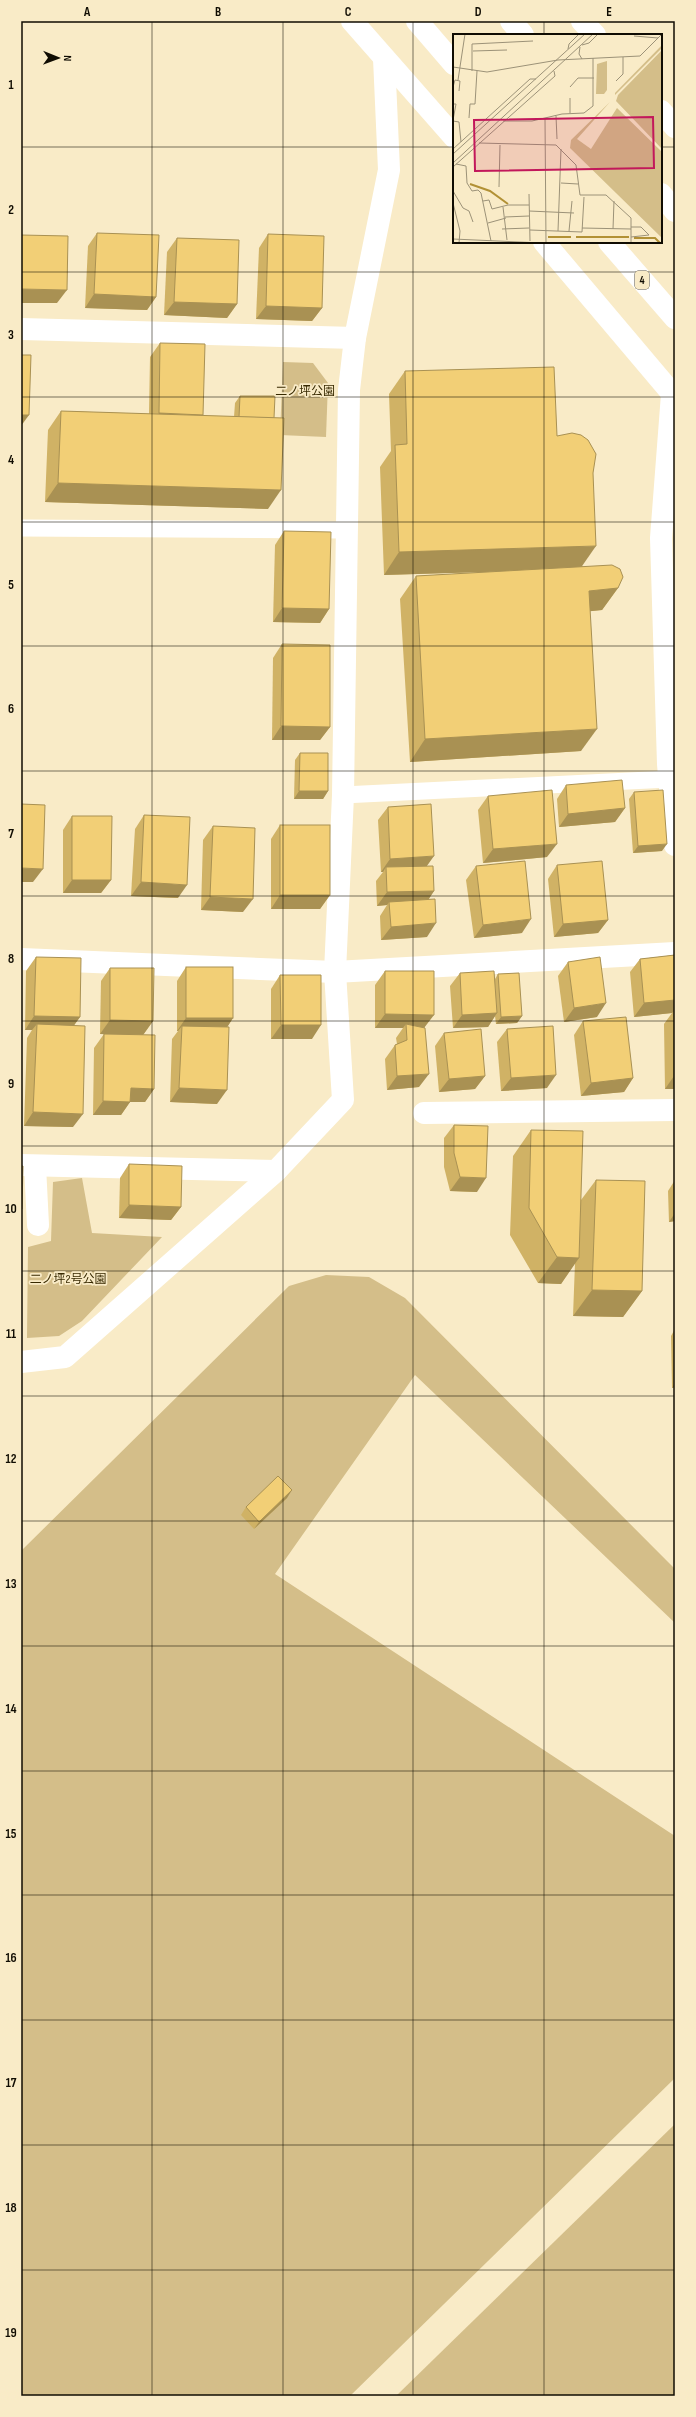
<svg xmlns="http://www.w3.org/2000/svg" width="696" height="2417" font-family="'Sofia Sans Condensed','Noto Sans JP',sans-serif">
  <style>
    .green { fill: #d4be89 }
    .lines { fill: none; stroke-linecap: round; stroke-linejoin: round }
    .service { stroke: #fff; stroke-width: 17 }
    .minor { stroke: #fff; stroke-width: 22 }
    .trunk { stroke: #fff; stroke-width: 22 }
    .wall { fill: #d0b265 }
    .shaded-wall { fill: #a99153 }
    .building { fill: #f2cf76; stroke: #a99153 }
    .grid { fill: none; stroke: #100c02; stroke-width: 1; stroke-opacity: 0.55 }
    .labels { text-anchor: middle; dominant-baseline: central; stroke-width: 3.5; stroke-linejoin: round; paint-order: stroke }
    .shield { fill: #f9ebc7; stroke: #564f3d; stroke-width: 1 }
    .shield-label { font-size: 11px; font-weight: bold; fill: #100c02 }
    .park-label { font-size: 12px; fill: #372901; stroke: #f9ebc7 }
    .inset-river { fill: none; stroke: #b29135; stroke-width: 2 }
    .inset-road { fill: none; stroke: #9c9278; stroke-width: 1 }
    .view { fill: #c2185b; fill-opacity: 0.15; stroke: #c2185b; stroke-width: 2 }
    .inset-edge { fill: none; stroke: #100c02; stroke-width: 2 }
    .neatline { fill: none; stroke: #100c02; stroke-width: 1.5 }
    .grid-label { font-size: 13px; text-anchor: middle; font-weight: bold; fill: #100c02 }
  </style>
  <rect width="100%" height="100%" fill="#f9ebc7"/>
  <g class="green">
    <path d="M283,362L313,363L328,383L326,437L280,435Z"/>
    <path d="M82,1178L92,1233L162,1237L82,1321L59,1336L27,1338L28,1247L51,1241L53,1182Z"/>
    <path d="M326,1275L369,1277L405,1298L675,1569V1623L415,1375L275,1574L675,1836V2078L350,2396H21V1551L289,1286Z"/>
    <path d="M675,2124V2396H396Z"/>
  </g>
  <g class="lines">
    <g class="service">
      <path d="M21,528L347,530"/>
      <path d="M343,795L669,779"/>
    </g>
    <g class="minor">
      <path d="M352,21L454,137"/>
      <path d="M582,21L595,35"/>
      <path d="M661,111L675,127"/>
      <path d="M544,242L675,397"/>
      <path d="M21,329L355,338"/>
      <path d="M672,394L661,538L668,764L675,845"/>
      <path d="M21,959L335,972L675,953"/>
      <path d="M424,1113L675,1110"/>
      <path d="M21,1165L276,1171"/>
      <path d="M35,1166L38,1225"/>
      <path d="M21,1362L65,1357L276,1171L343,1100L335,972L343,795L349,390L355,338L389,170L384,58"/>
    </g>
    <g class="trunk">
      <path d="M417,21L454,64"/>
      <path d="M511,21L523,35"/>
      <path d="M661,194L675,211"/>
      <path d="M609,242L675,318"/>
    </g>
  </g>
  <g class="wall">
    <path d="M97,233L156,297L147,310L85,308L88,246Z"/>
    <path d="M268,234L322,308L312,321L256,319L259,248Z"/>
    <path d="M177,238L237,304L227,318L164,315L167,252Z"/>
    <path d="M160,343L203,415L202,416L234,417L235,403L240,396L268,509L45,502L48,430L61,411L149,414L150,357Z"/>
    <path d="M405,371L557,436L593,473L582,566L618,588L602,610L590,611L581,751L410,762L400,599L416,576L506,571L384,575L380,467L391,451L389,394Z"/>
    <path d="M284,531L329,609L320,623L273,622L275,545Z"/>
    <path d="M282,644L330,727L320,740H272L273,658Z"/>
    <path d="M300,753L328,791L323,799H294L295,760Z"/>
    <path d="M566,785L625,808L615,822L559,827L557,799Z"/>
    <path d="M634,792L662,851L633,853L629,799Z"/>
    <path d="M488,796L547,857L483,863L478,810Z"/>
    <path d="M388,807L427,866L434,891L428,899L427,937L381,940L380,916L387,905L377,906L376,881L383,872H381L378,820Z"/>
    <path d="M144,815L178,898L131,896L135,829Z"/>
    <path d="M72,816L111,880L101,893H63V830Z"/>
    <path d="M280,825L330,895L320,909H271V839Z"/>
    <path d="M213,826L243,912L201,910L203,840Z"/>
    <path d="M557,865L608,920L598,933L554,937L548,879Z"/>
    <path d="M476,866L522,933L474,938L466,880Z"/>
    <path d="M675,955V1089H665L664,1024L672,1013L634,1017L630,972L640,959Z"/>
    <path d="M36,957L80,1017L74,1025L73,1127L24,1126L27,1038L32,1030H25L26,971Z"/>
    <path d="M568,962L597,1017L564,1022L558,976Z"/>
    <path d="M186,967L233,1018L227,1027L217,1104L170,1102L172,1039L178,1031H177V981Z"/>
    <path d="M110,968L153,1021L143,1035L100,1034L101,981Z"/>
    <path d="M385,971L425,1028L419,1087L387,1090L385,1059L395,1045L397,1044L396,1038L403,1028H375V985Z"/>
    <path d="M460,973L495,979L498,974L522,1016L517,1023L496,1024L495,1016L488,1027L453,1028L450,986Z"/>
    <path d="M280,975L312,1039H271V989Z"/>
    <path d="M583,1021L633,1078L624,1092L581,1096L574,1035Z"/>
    <path d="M507,1029L547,1088L501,1091L497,1042Z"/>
    <path d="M444,1033L485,1076L475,1089L439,1092L435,1046Z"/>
    <path d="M104,1034L154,1089L145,1102H130L121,1115H93L94,1048Z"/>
    <path d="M454,1125L477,1192L450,1191L444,1167V1138Z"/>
    <path d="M675,1125V1173L674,1127Z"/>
    <path d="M531,1130L581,1200L596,1180L642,1291L623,1317L573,1316L575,1263L561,1284L538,1283L510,1235L513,1156Z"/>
    <path d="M129,1164L181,1207L171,1220L119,1218L120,1178Z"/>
    <path d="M675,1180V1221L669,1222L668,1191Z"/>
    <path d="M675,1329V1387L672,1388L671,1336Z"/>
    <path d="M287,1498L254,1529L241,1515L246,1507Z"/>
  </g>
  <g class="shaded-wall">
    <path d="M21,289L67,290L57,303H21Z"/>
    <path d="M94,294L156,297L147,310L85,308Z"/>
    <path d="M174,302L237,304L227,318L164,315Z"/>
    <path d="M266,306L322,308L312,321L256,319Z"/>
    <path d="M159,413L203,415L193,428L149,427Z"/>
    <path d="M21,415H29L21,426Z"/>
    <path d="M58,483L281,490L268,509L45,502Z"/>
    <path d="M596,546L580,569L384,575L399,552Z"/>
    <path d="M618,588L602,610L573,613L589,591Z"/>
    <path d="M282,608L329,609L320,623L273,622Z"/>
    <path d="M281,726L330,727L320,740H272Z"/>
    <path d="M597,729L581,751L410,762L425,739Z"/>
    <path d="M299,791H328L323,799H294Z"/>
    <path d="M625,808L615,822L559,827L568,814Z"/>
    <path d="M557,844L547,857L483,863L493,849Z"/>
    <path d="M667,844L662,851L633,853L638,846Z"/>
    <path d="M434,856L424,870L386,867L383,872H381L390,859Z"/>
    <path d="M21,868L43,869L33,882H21Z"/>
    <path d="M72,880H111L101,893H63Z"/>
    <path d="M141,882L187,885L178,898L131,896Z"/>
    <path d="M434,891L425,905L389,902L387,905L377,906L387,892Z"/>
    <path d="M280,895H330L320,909H271Z"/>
    <path d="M210,897L253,899L243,912L201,910Z"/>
    <path d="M531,919L522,933L474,938L483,925Z"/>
    <path d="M608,920L598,933L554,937L563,924Z"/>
    <path d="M436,923L427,937L381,940L391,927Z"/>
    <path d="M675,1000V1013L674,1011L672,1013L634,1017L644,1003Z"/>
    <path d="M606,1003L597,1017L564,1022L574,1008Z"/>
    <path d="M497,1013L488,1027L453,1028L462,1015Z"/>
    <path d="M385,1014L434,1015L424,1028L406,1024L403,1028H375Z"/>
    <path d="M34,1016L80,1017L70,1031L37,1024L32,1030H25Z"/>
    <path d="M522,1016L517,1023L496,1024L501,1017Z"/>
    <path d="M186,1018H233L224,1032L182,1026L178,1031H177Z"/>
    <path d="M110,1020L153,1021L143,1035L100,1034Z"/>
    <path d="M281,1025H321L312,1039H271Z"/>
    <path d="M429,1074L419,1087L387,1090L397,1076Z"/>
    <path d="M556,1075L547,1088L501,1091L511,1078Z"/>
    <path d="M485,1076L475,1089L439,1092L449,1079Z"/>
    <path d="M674,1076H675V1089H665Z"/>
    <path d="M633,1078L624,1092L581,1096L591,1083Z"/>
    <path d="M131,1088L154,1089L145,1102H130L121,1115H93L103,1101Z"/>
    <path d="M179,1088L227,1090L217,1104L170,1102Z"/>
    <path d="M33,1112L83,1114L73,1127L24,1126Z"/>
    <path d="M460,1177L486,1178L477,1192L450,1191Z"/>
    <path d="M129,1205L181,1207L171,1220L119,1218Z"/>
    <path d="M675,1213V1221L669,1222Z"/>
    <path d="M557,1257L579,1258L561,1284L538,1283Z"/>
    <path d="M592,1290L642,1291L623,1317L573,1316Z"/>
    <path d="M675,1383V1387L672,1388Z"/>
    <path d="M292,1490L287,1498L254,1529L259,1522Z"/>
  </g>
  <g class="building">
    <path d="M97,233L159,235L156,297L94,294Z"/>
    <path d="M268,234L324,236L322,308L266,306Z"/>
    <path d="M21,235L68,236L67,290L21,289Z"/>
    <path d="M177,238L239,240L237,304L174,302Z"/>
    <path d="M160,343L205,344L203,415L159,413Z"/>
    <path d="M21,355H31L29,415H21Z"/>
    <path d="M554,367L557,436L572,433L581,435L588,440L596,454L593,473L596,546L399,552L395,445L407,444L405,371Z"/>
    <path d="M240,396H275L274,418L239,417Z"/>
    <path d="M61,411L284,418L281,490L58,483Z"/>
    <path d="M284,531L331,532L329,609L282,608Z"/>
    <path d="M612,565L620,569L623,577L618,588L589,591L597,729L425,739L416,576Z"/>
    <path d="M282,644L330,645V727L281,726Z"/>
    <path d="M300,753H328V791H299Z"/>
    <path d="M622,780L625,808L568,814L566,785Z"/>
    <path d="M552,790L557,844L493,849L488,796Z"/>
    <path d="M663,790L667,844L638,846L634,792Z"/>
    <path d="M21,804L45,805L43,869L21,868Z"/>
    <path d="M431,804L434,856L390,859L388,807Z"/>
    <path d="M144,815L190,817L187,885L141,882Z"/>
    <path d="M72,816H112L111,880H72Z"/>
    <rect x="280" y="825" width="50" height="70"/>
    <path d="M213,826L255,828L253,899L210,897Z"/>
    <path d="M525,861L531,919L483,925L476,866Z"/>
    <path d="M602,861L608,920L563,924L557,865Z"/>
    <path d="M433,866L434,891L387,892L386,867Z"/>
    <path d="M435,899L436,923L391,927L389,902Z"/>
    <path d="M675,955V1000L644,1003L640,959Z"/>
    <path d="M36,957L81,958L80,1017L34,1016Z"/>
    <path d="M600,957L606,1003L574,1008L568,962Z"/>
    <rect x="186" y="967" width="47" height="51"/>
    <path d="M110,968H154L153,1021L110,1020Z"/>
    <path d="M385,971H434V1015L385,1014Z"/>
    <path d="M494,971L497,1013L462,1015L460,973Z"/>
    <path d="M519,973L522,1016L501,1017L498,974Z"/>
    <path d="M280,975H321V1025H281Z"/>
    <rect x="674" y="1011" width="1" height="65"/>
    <path d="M626,1017L633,1078L591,1083L583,1021Z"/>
    <path d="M37,1024L85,1026L83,1114L33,1112Z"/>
    <path d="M406,1024L425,1028L429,1074L397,1076L395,1045L407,1040Z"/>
    <path d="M182,1026L229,1027L227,1090L179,1088Z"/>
    <path d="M553,1026L556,1075L511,1078L507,1029Z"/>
    <path d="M481,1029L485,1076L449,1079L444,1033Z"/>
    <path d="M104,1034L155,1035L154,1089L131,1088L130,1102L103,1101Z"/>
    <path d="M454,1125L488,1126L486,1178L460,1177L454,1153Z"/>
    <path d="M531,1130L583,1131L579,1258L557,1257L529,1208Z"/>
    <path d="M129,1164L182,1166L181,1207L129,1205Z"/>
    <path d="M21,1166H23L22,1209H21Z"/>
    <path d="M596,1180L645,1181L642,1291L592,1290Z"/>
    <path d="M278,1476L292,1490L259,1522L246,1507Z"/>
  </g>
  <path class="grid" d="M152,21V2396M283,21V2396M413,21V2396M544,21V35M21,147H454M661,147H675M544,242V2396M21,272H675M21,397H675M21,522H675M21,646H675M21,771H675M21,896H675M21,1021H675M21,1146H675M21,1271H675M21,1396H675M21,1521H675M21,1646H675M21,1771H675M21,1895H675M21,2020H675M21,2145H675M21,2270H675"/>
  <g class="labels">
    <rect class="shield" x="635" y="271" width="14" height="18" rx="3"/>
    <g class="shield-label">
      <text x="642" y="280">4</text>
    </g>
    <g class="park-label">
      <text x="305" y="391">二ノ坪公園</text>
      <text x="68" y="1279">二ノ坪2号公園</text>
    </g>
  </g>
  <g transform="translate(453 34)">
    <rect width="209" height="209" fill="#f9ebc7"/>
    <path d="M209,11V14L162,61V59ZM209,16V115L163,67L165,61ZM154,27V56L151,60H143L144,30ZM157,68L124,105L138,115L164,74L209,118V204L117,114L118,106Z" fill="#d4be89"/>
    <path class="inset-river" d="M17,150L37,157L55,170M95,203H118M123,203H176M181,204H202L207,209"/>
    <path class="inset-road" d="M181,2L205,4M129,11L136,9L145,0M127,13L126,20L129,25M115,15L116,10L126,0M20,17L54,16M0,33L34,38L105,26L187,22L209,0M19,37V10L80,7M5,46L12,0M163,47L170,40V23M0,53L2,46L7,47L6,57M117,53L125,44H141M0,70H3L0,86M117,79V64M103,82L104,105M16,84L17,70H22L24,37M92,85L93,209M0,87L6,88L8,108M50,87H79L109,80L131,79L140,72V24M26,109L103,111L123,131L127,161H153L178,184V209M0,115L77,45H83M0,120L132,0M0,129L140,0M3,130L13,132L14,149L19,157L25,156L28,159L38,207M0,133L102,42L101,37M108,149L125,150M46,153L47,111M0,157L10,174L16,177L20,188M76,160L77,207M30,167L36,166L39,175L55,171H76M0,169L7,197L6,209M50,173L54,206M76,177L121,179M52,183L76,182M35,189L53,184M129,194L178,195M49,195L76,194M160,195L161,167M77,196L129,198L131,163M105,197L108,115M116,197L119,167M178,203L196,201L188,193H178M0,205L89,209"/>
    <path class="view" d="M200,83L201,134L22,137L21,86Z"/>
    <rect width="209" height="209" class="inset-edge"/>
  </g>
  <rect width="696" height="2417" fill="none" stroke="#f9ebc7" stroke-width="44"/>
  <g transform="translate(58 58) rotate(91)" stroke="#f9ebc7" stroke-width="3" paint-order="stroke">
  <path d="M0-3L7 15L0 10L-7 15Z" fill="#100c02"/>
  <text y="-6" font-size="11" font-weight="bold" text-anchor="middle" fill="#100c02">N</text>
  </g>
  <rect x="22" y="22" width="652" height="2373" class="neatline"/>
  <g class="grid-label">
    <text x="87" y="16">A</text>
    <text x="218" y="16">B</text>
    <text x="348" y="16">C</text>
    <text x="478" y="16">D</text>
    <text x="609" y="16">E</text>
    <text x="11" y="89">1</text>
    <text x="11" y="214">2</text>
    <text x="11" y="339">3</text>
    <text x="11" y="464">4</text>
    <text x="11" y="589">5</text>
    <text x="11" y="713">6</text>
    <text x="11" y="838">7</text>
    <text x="11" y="963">8</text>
    <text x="11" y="1088">9</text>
    <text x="11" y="1213">10</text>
    <text x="11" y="1338">11</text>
    <text x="11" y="1463">12</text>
    <text x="11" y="1588">13</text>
    <text x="11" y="1713">14</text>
    <text x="11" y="1838">15</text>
    <text x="11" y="1962">16</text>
    <text x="11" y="2087">17</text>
    <text x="11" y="2212">18</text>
    <text x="11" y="2337">19</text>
  </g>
</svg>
